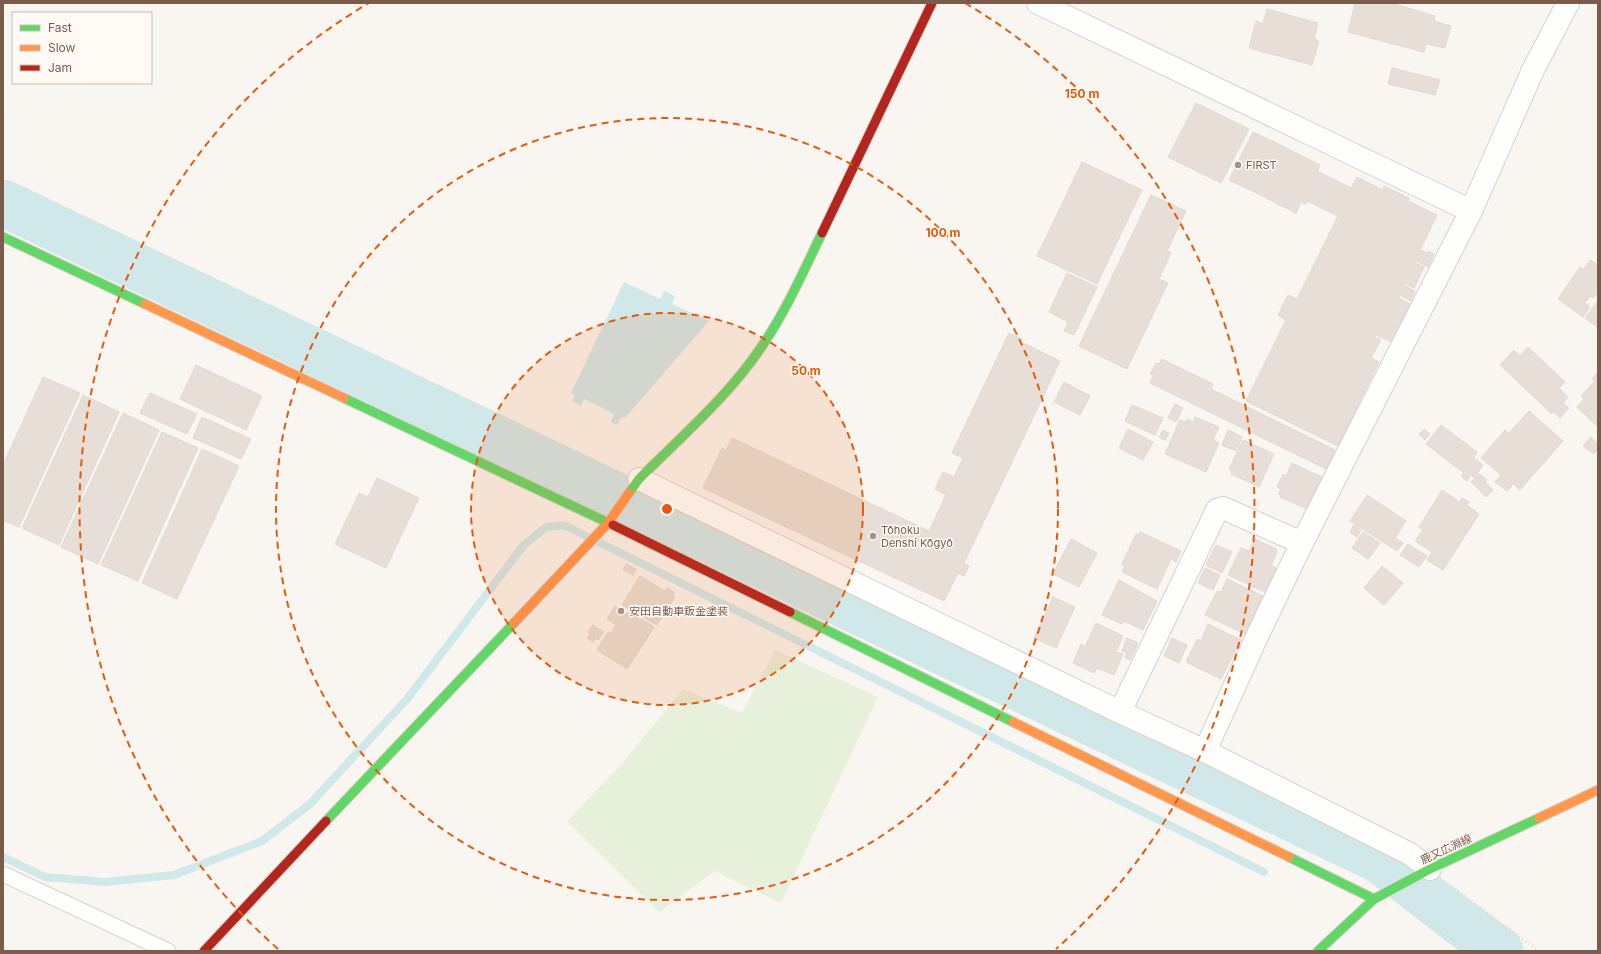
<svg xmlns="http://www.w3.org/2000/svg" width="1601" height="954" font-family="Inter,'Noto Sans JP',sans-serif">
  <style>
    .green { fill: #e7f0db }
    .water { fill: #d0e8ea }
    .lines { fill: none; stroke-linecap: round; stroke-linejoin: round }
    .stream { stroke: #d0e8ea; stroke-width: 8 }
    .river { stroke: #d0e8ea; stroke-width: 47 }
    .building { fill: #e6ded7; stroke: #e2d8d2 }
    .lane-casing { stroke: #d7d1cb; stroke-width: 17 }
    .street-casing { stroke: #d7d1cb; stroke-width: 24 }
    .fast-casing { stroke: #d9d2cb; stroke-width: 11 }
    .slow-casing { stroke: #d9d2cb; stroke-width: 11 }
    .jam-casing { stroke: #d9d2cb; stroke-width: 11 }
    .path { stroke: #dcd5d0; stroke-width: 2.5; stroke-dasharray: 1 3; stroke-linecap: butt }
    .lane { stroke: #fefefd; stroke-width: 15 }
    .street { stroke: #fefefd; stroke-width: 22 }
    .fast { stroke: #63d668; stroke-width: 9 }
    .slow { stroke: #ff974d; stroke-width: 9 }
    .jam { stroke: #b3261e; stroke-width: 9 }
    .ring { fill: none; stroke: #e8590c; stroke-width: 2; stroke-dasharray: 7 5 }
    .poi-dot { fill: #a69286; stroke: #fffaf3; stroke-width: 1.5 }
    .labels { text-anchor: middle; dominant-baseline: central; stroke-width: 3; stroke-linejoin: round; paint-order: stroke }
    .poi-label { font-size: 11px; fill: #7a5c4d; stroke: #fffaf3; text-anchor: start }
    .street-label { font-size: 11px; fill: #7a5c4d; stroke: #fffaf3 }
    .centre { fill: #e8590c; stroke: #fffaf3; stroke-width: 2 }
    .ring-label { font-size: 12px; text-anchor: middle; font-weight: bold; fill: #e8590c; stroke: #fffaf3; stroke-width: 3; stroke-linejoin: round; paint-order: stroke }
  </style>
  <rect width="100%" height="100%" fill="#f9f5f0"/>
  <path class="green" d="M775,650L878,697L781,903L715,871L659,912L567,821L620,766L683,689L742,713Z"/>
  <path class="water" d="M624,282L660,299L664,291L675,296L672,304L709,321L625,418L621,417L617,425L611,422L614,414L584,399L581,406L572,401L575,395L571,393Z"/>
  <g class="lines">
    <path class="stream" d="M3,857L45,877L105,882L174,875L262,841L310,804L407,699L523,546L546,527L564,525L1264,872"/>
    <path class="river" d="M3,203L1380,860L1453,917L1500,951"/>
  </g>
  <g class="building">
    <path d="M1355,3H1391L1435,16L1434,21L1451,26L1445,48L1426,44L1424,52L1348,32Z"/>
    <path d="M1267,9L1318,23L1314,39L1319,41L1312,65L1249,48L1256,21L1263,24Z"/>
    <path d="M1392,68L1440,80L1435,95L1388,84Z"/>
    <path d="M1196,103L1249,129L1221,183L1168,157Z"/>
    <path d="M1253,132L1289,149L1265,197L1229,180Z"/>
    <path d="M1290,150L1320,165L1317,171L1351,188L1357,177L1383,190L1384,186L1409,198L1408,201L1437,215L1420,250L1427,253L1428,251L1434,254L1428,267L1416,261L1415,263L1424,267L1414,288L1404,283L1403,285L1415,291L1411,301L1400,295L1399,298L1410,304L1392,342L1376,335L1375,337L1381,340L1371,358L1379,362L1338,446L1246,401L1286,320L1278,315L1288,295L1297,299L1338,216L1307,201L1306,204L1301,202L1296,213L1266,198Z"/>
    <path d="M1082,162L1142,190L1097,284L1037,256Z"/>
    <path d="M1151,195L1186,211L1167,251L1171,253L1159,279L1168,283L1127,369L1079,346Z"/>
    <path d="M1590,260L1598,265V286L1597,288L1598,292L1593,298L1590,296L1585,303L1590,307L1583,317L1558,299L1580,267L1584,269Z"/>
    <path d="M1067,273L1097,287L1074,335L1064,331L1068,322L1049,312Z"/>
    <path d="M1597,302L1598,303V328L1585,318Z"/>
    <path d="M1009,333L1022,339L1021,342L1060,361L964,563L969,566L964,576L958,573L944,601L703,488L722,448L726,450L732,438L929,531L946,495L935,489L943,472L954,477L963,458L952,453Z"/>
    <path d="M1528,347L1565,382L1559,388L1568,397L1563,403L1569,408L1560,418L1554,412L1552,414L1500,365L1514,350L1520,356Z"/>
    <path d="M1162,359L1213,384L1211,389L1335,450L1326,469L1150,383L1154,375L1150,374L1156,363L1159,364Z"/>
    <path d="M196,365L262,396L246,430L180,399Z"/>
    <path d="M1598,372V427L1577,407L1584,399L1581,396L1595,381L1592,379Z"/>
    <path d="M43,377L80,393L19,527L3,520V465Z"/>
    <path d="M1064,382L1090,396L1080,415L1054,402Z"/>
    <path d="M150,393L197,414L187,434L140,413Z"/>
    <path d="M83,395L119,412L59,545L22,528Z"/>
    <path d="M1175,404L1183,408L1176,422L1168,418Z"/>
    <path d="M1132,405L1163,418L1155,435L1125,421Z"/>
    <path d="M1529,411L1563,441L1520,490L1513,484L1507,491L1495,482L1501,475L1481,458L1505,430L1509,433Z"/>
    <path d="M123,413L159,430L98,564L61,547Z"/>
    <path d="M202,417L251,439L241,459L193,438Z"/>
    <path d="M1195,417L1219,427L1213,440L1219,443L1206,472L1165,454L1180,420L1186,422L1187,419L1193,422Z"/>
    <path d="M1441,425L1477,452L1474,458L1483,465L1474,478L1471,475L1467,481L1461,476L1464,473L1426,444Z"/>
    <path d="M1128,429L1153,442L1143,460L1119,448Z"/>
    <path d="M1424,429L1430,434L1425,440L1419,434Z"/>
    <path d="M1163,430L1169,433L1165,440L1159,437Z"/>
    <path d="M1228,430L1242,437L1236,451L1222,445Z"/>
    <path d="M162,432L198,448L138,581L101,565Z"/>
    <path d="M1591,437L1598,444V449L1594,454L1583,446Z"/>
    <path d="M1243,440L1274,454L1259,487L1231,474L1232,471L1229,469Z"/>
    <path d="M202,449L239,466L177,599L142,583Z"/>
    <path d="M1292,463L1322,477L1307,509L1280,497L1281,495L1278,494L1281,489L1277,487L1283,474L1286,476Z"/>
    <path d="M1479,474L1487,480L1485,482L1493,490L1486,497L1471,482Z"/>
    <path d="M377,478L419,498L386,568L335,544L359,493L368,497Z"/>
    <path d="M1442,490L1460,502L1462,498L1469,502L1467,505L1479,514L1443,570L1427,560L1432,552L1415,541L1423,530L1419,527Z"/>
    <path d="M1367,495L1406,521L1395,538L1403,543L1397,551L1350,521Z"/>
    <path d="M1354,525L1361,530L1357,537L1350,532Z"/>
    <path d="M1140,532L1181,551L1176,562L1171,559L1157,589L1122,572L1125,565L1122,564L1136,534L1139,535Z"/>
    <path d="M1363,532L1380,543L1368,559L1352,548Z"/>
    <path d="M1071,539L1097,553L1079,587L1053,574Z"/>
    <path d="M1255,539L1276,549L1277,552L1271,565L1276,568L1265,592L1228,575L1241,548L1249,551Z"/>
    <path d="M1408,544L1427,556L1419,567L1400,555Z"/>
    <path d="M1216,545L1232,552L1222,573L1206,565Z"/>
    <path d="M626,564L636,569L633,575L623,570Z"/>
    <path d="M1382,566L1403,583L1384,605L1364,588Z"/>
    <path d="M1205,568L1220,575L1213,590L1198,583Z"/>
    <path d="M640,576L665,591L667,588L674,592L672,595L675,597L657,625L622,605Z"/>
    <path d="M1227,579L1263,596L1245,634L1205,615L1217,591L1221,592Z"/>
    <path d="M1119,580L1157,601L1143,630L1124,621L1122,624L1102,615Z"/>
    <path d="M1053,597L1075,607L1056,648L1034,638Z"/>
    <path d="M615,606L627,614L629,612L654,627L627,669L597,650L608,632L611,633L616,625L607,619Z"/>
    <path d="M1096,623L1123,636L1116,652L1123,654L1114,675L1097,668L1094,673L1073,663L1081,644L1085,647Z"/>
    <path d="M1208,624L1241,640L1221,679L1186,662L1197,639L1201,641Z"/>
    <path d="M593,625L604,632L598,640L596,638L593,642L587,638L590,634L588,632Z"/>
    <path d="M1127,638L1138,643L1130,660L1125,658L1127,653L1122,651Z"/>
    <path d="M1172,638L1187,645L1179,663L1164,656Z"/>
  </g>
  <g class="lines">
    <defs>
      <path id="lane" d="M3,874L168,951"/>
      <g id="street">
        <path d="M1038,3L1471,211"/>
        <path d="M639,479L1120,712L1205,751L1410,854L1430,869"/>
        <path d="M1120,712L1217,510L1223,508L1302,543"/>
        <path d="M1205,751L1260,630L1302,543L1471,211L1533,70L1568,3"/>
      </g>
      <g id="fast">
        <path d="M3,237L145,304"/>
        <path d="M344,398L613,525"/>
        <path d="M629,493L639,479C681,437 732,393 764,343C787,309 804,270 822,233"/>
        <path d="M790,612L1013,722"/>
        <path d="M326,821L514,623"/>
        <path d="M1289,857L1374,899"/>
        <path d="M1318,951L1374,899L1428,870L1539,818"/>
      </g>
      <g id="slow">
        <path d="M145,304L344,398"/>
        <path d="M514,623L608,523L629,493"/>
        <path d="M1013,722L1289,857"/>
        <path d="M1539,818L1598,790"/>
      </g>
      <g id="jam">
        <path d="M822,233L932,3"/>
        <path d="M613,525L790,612"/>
        <path d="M204,951L326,821"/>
      </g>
    </defs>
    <use href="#lane" class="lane-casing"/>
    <use href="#street" class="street-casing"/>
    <use href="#fast" class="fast-casing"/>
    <use href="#slow" class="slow-casing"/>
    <use href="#jam" class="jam-casing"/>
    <g class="path">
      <path d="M1452,886L1539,951"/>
      <path d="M1408,909L1468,951"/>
    </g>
    <use href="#lane" class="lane"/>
    <use href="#street" class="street"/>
    <use href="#fast" class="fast"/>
    <use href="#slow" class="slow"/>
    <use href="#jam" class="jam"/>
  </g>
  <circle cx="667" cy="509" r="196" fill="#e8590c" fill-opacity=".12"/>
  <g class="ring">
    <circle cx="667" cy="509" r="196"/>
    <circle cx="667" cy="509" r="391"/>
    <path d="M278 949A587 587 0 0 1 369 3M965 3A587 587 0 0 1 1056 949"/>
  </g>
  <g class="poi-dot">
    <circle cx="1238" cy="165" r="4"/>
    <circle cx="873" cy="536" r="4"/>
    <circle cx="621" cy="611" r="4"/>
  </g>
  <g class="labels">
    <g class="poi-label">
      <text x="1246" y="165">FIRST</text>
      <text x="881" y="530">Tōhoku<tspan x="881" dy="13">Denshi Kōgyō</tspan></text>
      <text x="629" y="611">安田自動車鈑金塗装</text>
    </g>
    <g class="street-label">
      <text transform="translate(1446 849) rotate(-25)">鹿又広淵線</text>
    </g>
  </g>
  <circle cx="667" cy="509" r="6" class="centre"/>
  <g class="ring-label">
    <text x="1082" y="98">150 m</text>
    <text x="943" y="237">100 m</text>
    <text x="806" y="375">50 m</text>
  </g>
  <rect width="1601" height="954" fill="none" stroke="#7a5c4d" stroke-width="8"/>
  <rect x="12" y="12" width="140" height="72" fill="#fffaf3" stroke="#cabbb1"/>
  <rect x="20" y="25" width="20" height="6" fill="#63d668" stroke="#cabbb1"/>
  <text x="48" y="32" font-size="12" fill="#7a5c4d">Fast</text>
  <rect x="20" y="45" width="20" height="6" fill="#ff974d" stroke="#cabbb1"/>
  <text x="48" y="52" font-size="12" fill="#7a5c4d">Slow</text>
  <rect x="20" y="65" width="20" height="6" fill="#b3261e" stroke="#cabbb1"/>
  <text x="48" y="72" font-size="12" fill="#7a5c4d">Jam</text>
</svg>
